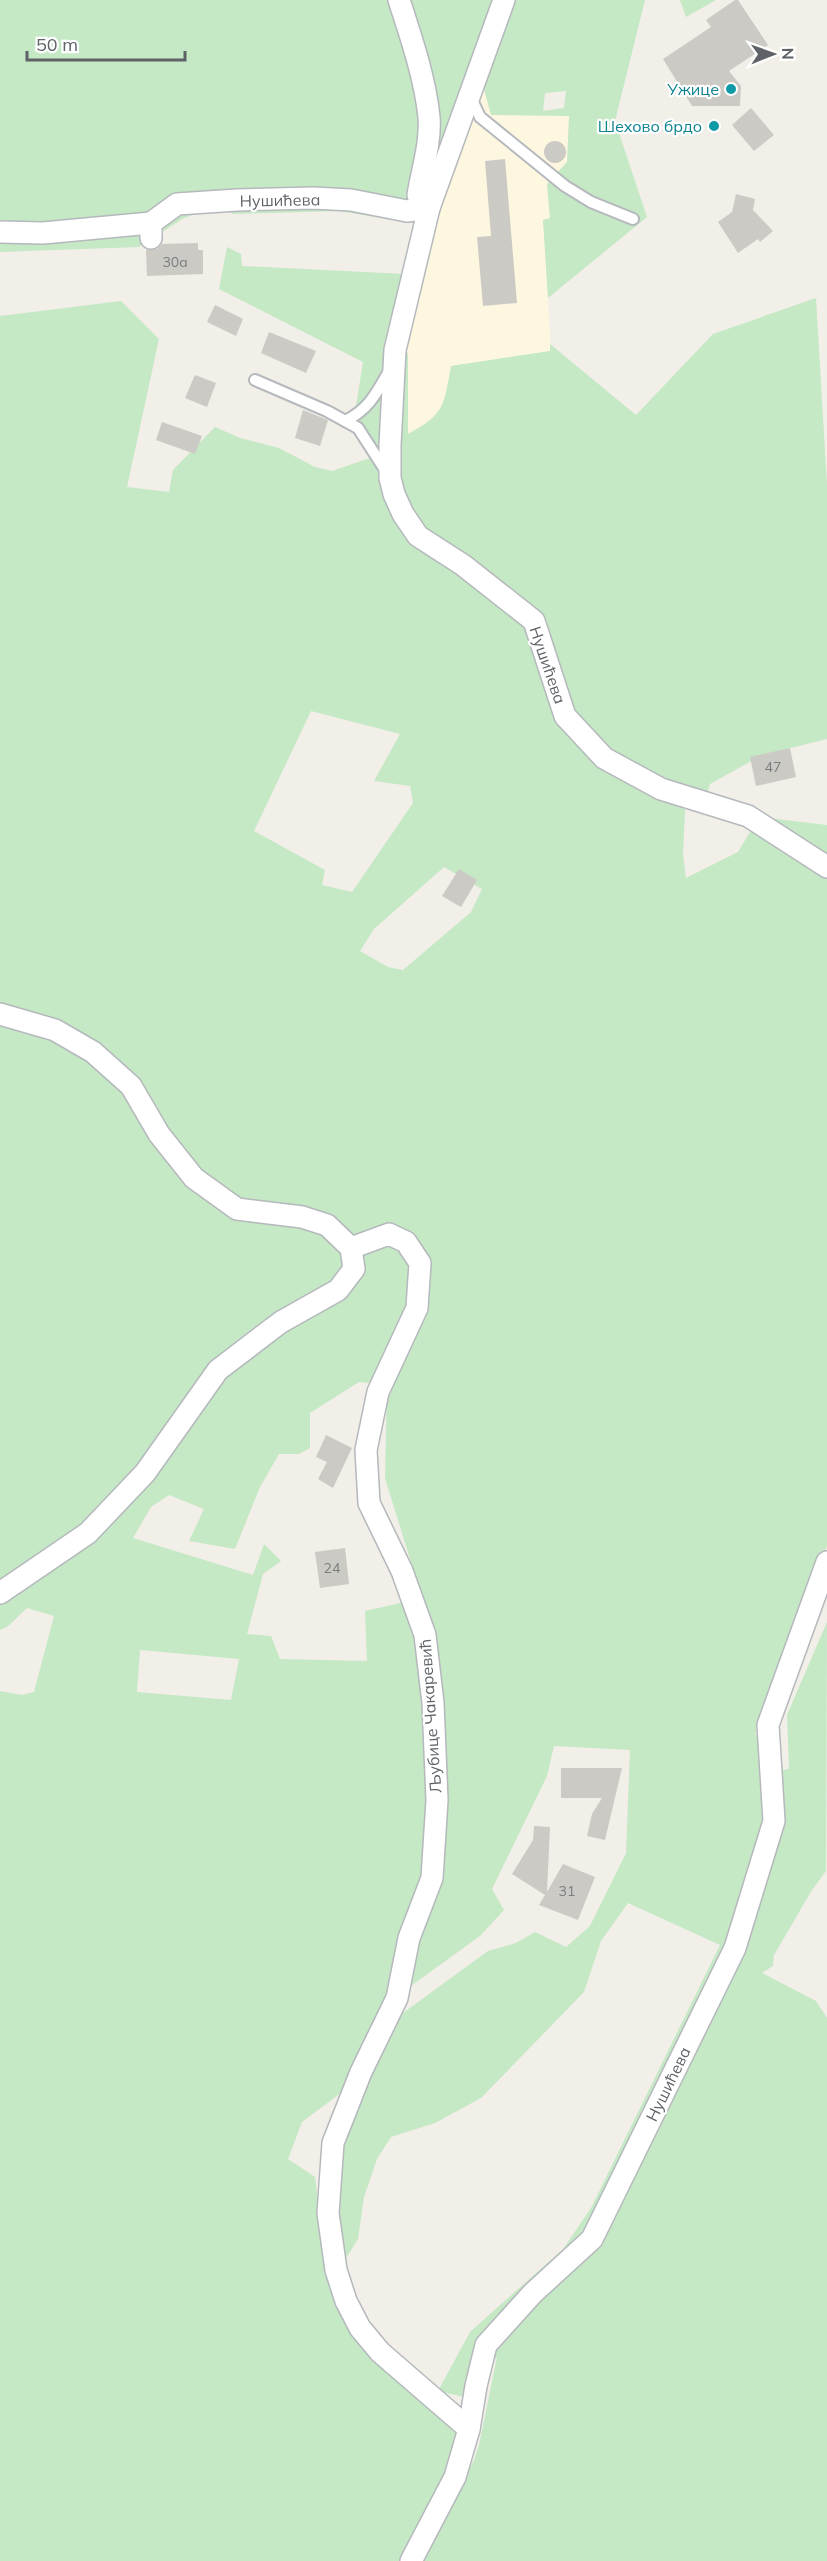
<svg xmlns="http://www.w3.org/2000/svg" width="827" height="2561" font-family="Mulish,sans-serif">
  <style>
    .commercial { fill: #fef7e0 }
    .green { fill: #c5e8c5; fill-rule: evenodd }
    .building { fill: #cccac5 }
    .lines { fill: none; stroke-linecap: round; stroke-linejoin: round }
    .service-casing { stroke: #b5b8bc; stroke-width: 14 }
    .minor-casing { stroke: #b5b8bc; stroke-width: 24 }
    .service { stroke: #fff; stroke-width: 10 }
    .minor { stroke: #fff; stroke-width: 21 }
    .culture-dot { fill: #0f9aa8; stroke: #fff; stroke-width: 2 }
    .labels { text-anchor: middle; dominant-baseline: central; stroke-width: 4.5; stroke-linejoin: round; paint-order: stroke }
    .number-label { font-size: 14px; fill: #7a7d7f }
    .culture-label { font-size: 16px; fill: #0d838f; stroke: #fff; text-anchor: end }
    .street-label { font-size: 16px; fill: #5f6368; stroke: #fff }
  </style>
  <rect width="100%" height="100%" fill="#f1efe8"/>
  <path class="commercial" d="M482,82L492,115H569L567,162L547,184L550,218L543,220L551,351L451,366L444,405L430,422L407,434L408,380V355L404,340L405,274Z"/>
  <g class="green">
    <path d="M0,0H500L419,224L338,211L233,214L222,205L184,218L139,247L0,252Z"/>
    <path d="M507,0H645L615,121L647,217L548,298L543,220L550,218L547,184L567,162L569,116L491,115L482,82ZM566,91L564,108L543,111L545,93Z"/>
    <path d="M680,0H716L686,17Z"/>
    <path d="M227,247L241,254L242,266L405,274L404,340L408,355V434C445,414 444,405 451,366L550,351V344L636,415L713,334L816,298L827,485V739L762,755L710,784L707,794L692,791L629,764L685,810L683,855L686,878L738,852L759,817L827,825V1546L755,1734L760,1739L764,1773L789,1769L787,1715L827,1622L826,1871L812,1890L774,1955L773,1966L762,1973L816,2001L827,2018V2561H423L474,2460L479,2445L497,2357L464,2397L438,2391L470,2332L563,2249L591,2208L720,1945L628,1903L601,1941L584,1992L481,2098L435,2123L391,2137L377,2159L364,2197L358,2239L345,2260L340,2217V2171L346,2138L379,2055L398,2021L403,2013L488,1951L516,1943L535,1932L566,1947L590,1926L626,1853L630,1750L554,1746L547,1776L492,1889L504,1910L480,1936L386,2004L346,2089L302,2122L288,2159L315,2177L325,2256L373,2355L398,2383L463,2431L449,2468L401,2561H0V1691L22,1695L34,1692L54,1616L27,1608L7,1627L0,1630V316L121,301L159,339L127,487L169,492L173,470L215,427L240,438L279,448L315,467L332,471L370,458L352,431L363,362L219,289ZM311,711L400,734L374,781L410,786L413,803L352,892L322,885L325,870L254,831ZM444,867L482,889L471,912L403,970L388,967L360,951L374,929ZM359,1382L387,1385L385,1478L422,1598L365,1611L367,1661L280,1659L271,1636L247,1634L263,1574L281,1561L264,1544L253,1575L133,1538L151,1507L169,1495L204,1509L189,1541L235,1549L260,1487L279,1454H299L310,1448V1413ZM140,1650L239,1659L231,1700L137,1692Z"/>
  </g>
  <g class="building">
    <path d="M735,0H738L768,45L729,71L741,86L740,106H692L663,59L711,27L706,20Z"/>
    <path d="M751,108L774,135L754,151L732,125Z"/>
    <circle cx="555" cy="152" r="11"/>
    <path d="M505,159L517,303L483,306L477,237L491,236L485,161Z"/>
    <path d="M736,194L755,199L753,210L773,231L760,242L758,239L738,253L718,222L732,212Z"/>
    <path d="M198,243V250H203V274L147,276L146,250L157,249L162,244Z"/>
    <path d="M215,305L243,319L236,336L207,322Z"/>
    <path d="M269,332L316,351L306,373L261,353Z"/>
    <path d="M195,375L216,383L207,407L185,398Z"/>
    <path d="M303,410L328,420L320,446L295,438Z"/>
    <path d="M162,422L202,436L195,454L156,440Z"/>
    <path d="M790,748L796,777L756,786L750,757Z"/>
    <path d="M459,869L477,880L461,907L442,896Z"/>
    <path d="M326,1435L352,1448L333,1488L318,1479L327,1462L316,1457Z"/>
    <path d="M345,1548L349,1584L320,1588L315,1552Z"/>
    <path d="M561,1768H622L605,1840L587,1836L592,1814L602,1798H561Z"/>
    <path d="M534,1826L550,1827L547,1892L563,1864L595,1877L578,1920L539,1905L545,1895L512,1874L533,1840Z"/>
  </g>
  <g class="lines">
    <defs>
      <g id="service">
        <path d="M471,98L480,117L565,186L591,202L633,219"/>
        <path d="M255,380L327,411L358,428L387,473"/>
        <path d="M345,421C369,409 376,394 389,371"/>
      </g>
      <g id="minor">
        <path d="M399,0C411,37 425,78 429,117C431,143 422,170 418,195L429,208"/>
        <path d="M504,0L429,208L395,350L390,445V478L394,494L403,514L418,536L463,565L534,621L565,716L604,758L661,789L748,816L827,867"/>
        <path d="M0,232L43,233L151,223"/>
        <path d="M151,238V223L177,204L237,200L313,198L351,200L407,211L429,208"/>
        <path d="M0,1014L55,1030L93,1052L131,1086L159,1134L194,1178L237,1209L302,1217L327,1225L351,1248"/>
        <path d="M351,1248L389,1234L406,1242L420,1263L417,1308L378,1392L366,1450L369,1503L402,1571L425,1635L433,1703L437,1800L432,1878L409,1938L397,1998L361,2072L333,2143L328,2213L336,2270L346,2301L360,2328L380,2352L469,2429"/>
        <path d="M0,1593L88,1533L145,1473L218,1370L281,1322L338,1290L354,1269L351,1248"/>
        <path d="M411,2561L455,2477L469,2429L476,2386L486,2345L533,2293L592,2239L735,1948L774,1821L768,1725L827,1562"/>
      </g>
    </defs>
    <use href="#service" class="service-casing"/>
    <use href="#minor" class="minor-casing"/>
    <use href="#service" class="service"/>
    <use href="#minor" class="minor"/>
  </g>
  <g class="culture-dot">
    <circle cx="731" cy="89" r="6"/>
    <circle cx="714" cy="126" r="6"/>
  </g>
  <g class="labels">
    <g class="number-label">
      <text x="175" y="262">30a</text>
      <text x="773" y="767">47</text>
      <text x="332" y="1568">24</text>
      <text x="567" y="1891">31</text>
    </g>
    <g class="culture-label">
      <text x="719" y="89">Ужице</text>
      <text x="702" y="126">Шехово брдо</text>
    </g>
    <g class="street-label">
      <text transform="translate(280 200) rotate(-1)">Нушићева</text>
      <text transform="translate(548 665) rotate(71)">Нушићева</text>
      <text transform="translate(430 1716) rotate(-94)">Љубице Чакаревић</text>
      <text transform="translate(668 2084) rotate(-64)">Нушићева</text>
    </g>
  </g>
  <g transform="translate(773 54) rotate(89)" stroke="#ffffff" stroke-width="4.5" paint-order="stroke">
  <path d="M0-4.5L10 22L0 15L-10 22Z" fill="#5f6368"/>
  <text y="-9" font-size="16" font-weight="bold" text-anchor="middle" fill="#5f6368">N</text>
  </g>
  <path d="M27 51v9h158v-9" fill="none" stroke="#5f6368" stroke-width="3"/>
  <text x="36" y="51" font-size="18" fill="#5f6368" stroke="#ffffff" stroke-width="4.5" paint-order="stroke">50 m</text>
</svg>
